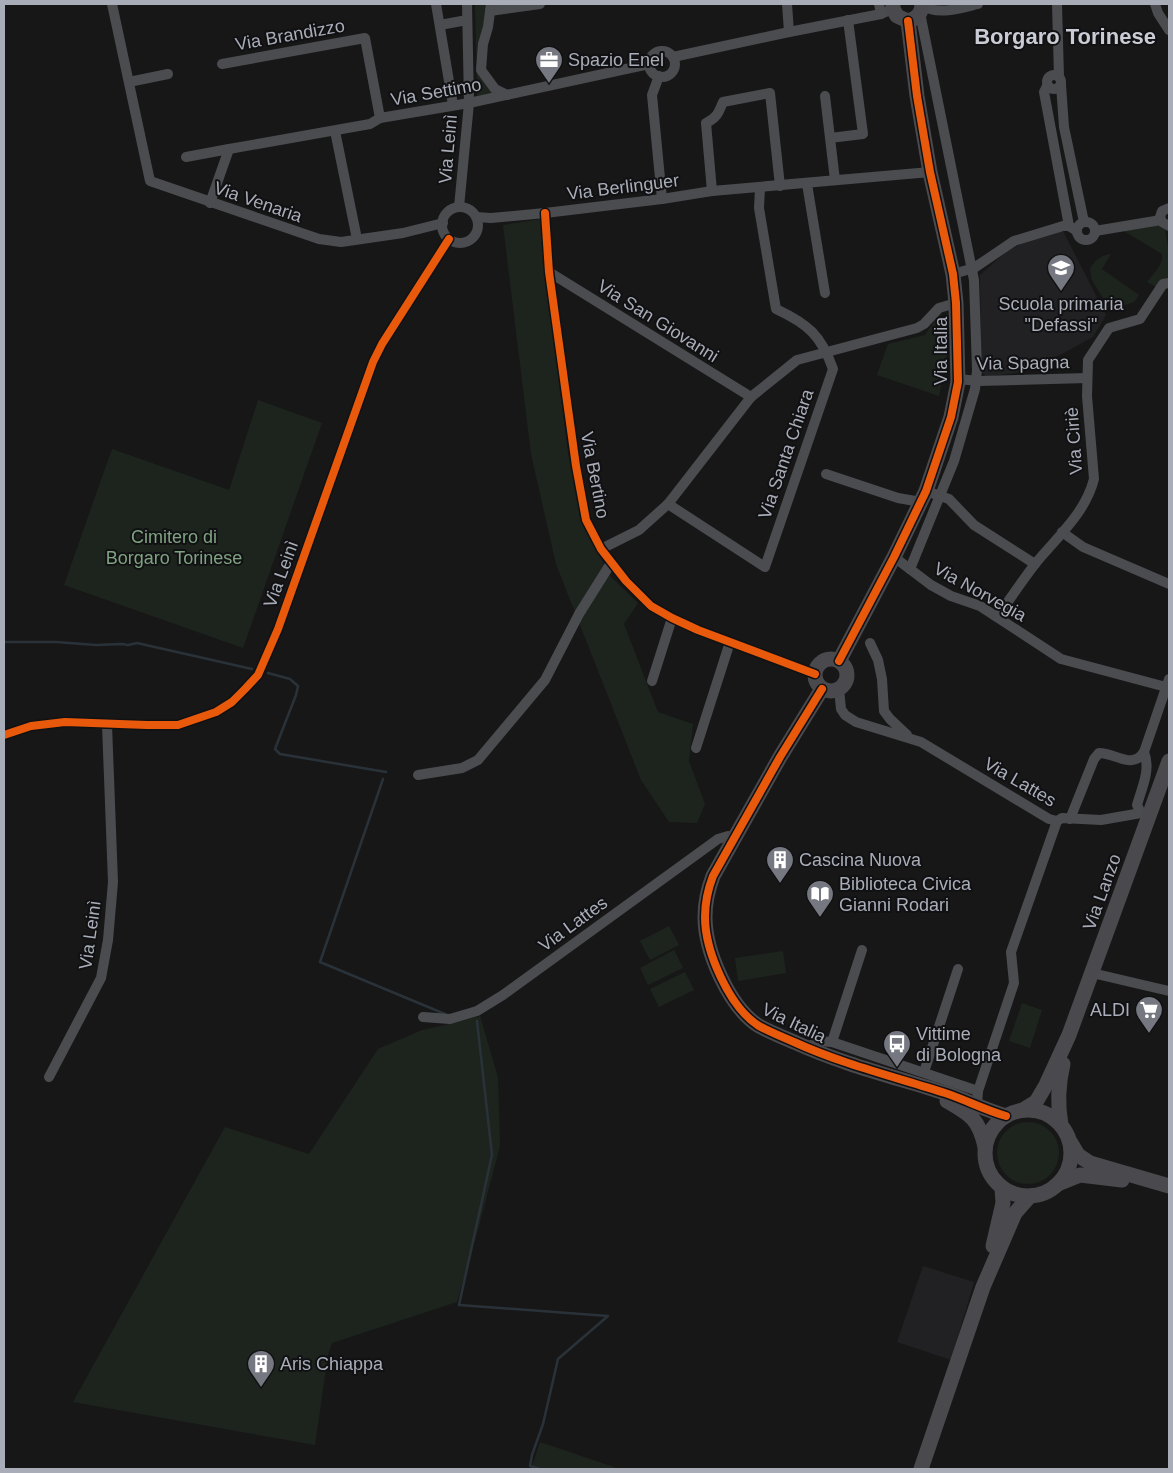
<svg xmlns="http://www.w3.org/2000/svg" width="1173" height="1473" font-family="Arial,sans-serif">
  <style>
    .built { fill: #212123 }
    .green { fill: #1d241e }
    .lines { fill: none; stroke-linecap: round; stroke-linejoin: round }
    .stream { stroke: #2a3239; stroke-width: 2.5 }
    .street { stroke: #4b4c50; stroke-width: 10 }
    .secondary { stroke: #4a4a4e; stroke-width: 15 }
    .cycleway-casing { stroke: #111113; stroke-width: 11 }
    .cycleway { stroke: #e8590c; stroke-width: 8 }
    .labels { text-anchor: middle; dominant-baseline: central; stroke-width: 4; stroke-linejoin: round; paint-order: stroke }
    .street-label { font-size: 18px; fill: #a8adb8; stroke: #111113 }
    .poi-label { font-size: 18px; fill: #a8adb8; stroke: #111113; text-anchor: start }
    .park-label { font-size: 18px; fill: #7fa381; stroke: #111113 }
    .district-label { font-size: 22px; font-weight: bold; fill: #c9ccd4; stroke: #111113 }
  </style>
  <rect width="100%" height="100%" fill="#171717"/>
  <g class="built">
    <path d="M1063,231L1106,315L1093,337L1062,354L1022,372L986,377L981,372L980,275L1007,251L1029,240Z"/>
    <path d="M923,1266L974,1282L951,1360L897,1342Z"/>
  </g>
  <g class="green">
    <path d="M475,4H492L481,70L497,93L477,96Z"/>
    <path d="M541,219L550,314L568,452L581,522L611,577L638,603L624,624L658,712L693,724L689,761L705,804L697,823L669,822L641,780L556,564L531,454L503,225Z"/>
    <path d="M1153,226H1161L1165,229L1169,253V278L1156,287L1147,282C1153,274 1164,264 1162,254L1124,231Z"/>
    <path d="M1111,254L1102,269L1139,295L1134,302L1110,310L1092,280L1090,268C1096,260 1101,255 1111,254Z"/>
    <path d="M938,316L947,356L939,396L877,375L888,344L925,335Z"/>
    <path d="M258,400L322,423L243,648L64,585L112,449L229,490Z"/>
    <path d="M669,926L679,945L650,960L640,941Z"/>
    <path d="M674,950L683,968L648,985L640,968Z"/>
    <path d="M783,951L786,973L738,981L735,958Z"/>
    <path d="M685,972L694,990L659,1007L650,989Z"/>
    <path d="M1022,1003L1042,1010L1030,1048L1009,1041Z"/>
    <path d="M480,1016L498,1077L500,1146L479,1226L457,1302L332,1343L328,1355L315,1445L73,1402L225,1127L309,1154L378,1049L422,1030L445,1025Z"/>
    <circle cx="1028" cy="1153" r="31"/>
    <path d="M540,1442L620,1469H543L532,1466Z"/>
  </g>
  <g class="lines">
    <g class="stream">
      <path d="M4,642H56L96,645L122,644L128,645L137,643L252,669"/>
      <path d="M268,673L290,679L298,686L296,695L275,749L280,754L386,772"/>
      <path d="M383,779L320,962L445,1014"/>
      <path d="M477,1021L492,1155L459,1305L608,1316L558,1359L543,1424L532,1455L530,1466L540,1469"/>
    </g>
    <g class="street">
      <path d="M112,4L150,181L319,239L341,242L403,233L443,223"/>
      <path d="M436,4L453,105"/>
      <path d="M491,4L488,27L483,44L481,70L495,89L507,95"/>
      <path d="M787,4L789,32"/>
      <path d="M879,4L881,14"/>
      <path d="M1057,4L1059,77"/>
      <path d="M1155,4L1158,13L1169,30"/>
      <path d="M922,5C937,16 961,8 978,4"/>
      <path d="M490,11L540,4"/>
      <path d="M440,25L467,20"/>
      <circle cx="662" cy="64" r="13"/>
      <path d="M673,57L789,32L881,14L893,9"/>
      <path d="M222,64L365,38L380,118"/>
      <circle cx="1054" cy="82" r="7"/>
      <path d="M659,76L652,95L662,199"/>
      <path d="M129,82L168,74"/>
      <path d="M1061,85L1064,127L1084,222"/>
      <path d="M1047,86L1044,92L1069,226"/>
      <path d="M825,96L835,180"/>
      <path d="M335,131L357,239"/>
      <path d="M830,138L863,134L848,20"/>
      <path d="M186,157L229,149"/>
      <path d="M807,184L825,293"/>
      <path d="M712,191L706,123C717,118 719,112 723,102L770,93L780,186"/>
      <path d="M210,203L229,149L370,124L380,118L469,103L649,64"/>
      <path d="M459,207L469,103L467,4"/>
      <circle cx="460" cy="225" r="18"/>
      <path d="M1169,208L1162,211L1160,217L1162,222L1169,226"/>
      <path d="M545,213L549,272L576,466L586,520L601,549L626,581L651,606L672,618L698,630L815,674"/>
      <path d="M476,217L491,218L545,213L662,199L712,191L930,172"/>
      <circle cx="1086" cy="231" r="9"/>
      <path d="M1095,231L1161,220"/>
      <path d="M549,272L751,397"/>
      <path d="M953,274L974,268L1014,241L1063,226H1069L1077,231"/>
      <path d="M958,379L979,381L1087,378"/>
      <path d="M826,474L898,498L921,502"/>
      <path d="M926,491L949,499L974,525L1035,564"/>
      <path d="M668,504L765,567L833,369C821,335 808,324 776,309L759,208L760,188"/>
      <path d="M1062,532L1083,547L1169,584"/>
      <path d="M601,549L639,530L668,504L751,397L797,360L917,328L924,324L939,308L956,303"/>
      <path d="M894,557L931,585L951,596L980,606L1061,659L1166,687"/>
      <path d="M910,569L954,461L975,389L977,370L974,280L920,13"/>
      <path d="M997,617C1010,599 1022,581 1035,564C1057,537 1085,514 1094,479L1087,396L1088,360L1109,328L1140,319L1163,284L1169,283"/>
      <path d="M870,643L878,660L882,679L884,711L890,719L907,735"/>
      <path d="M652,681L672,618"/>
      <path d="M839,689L841,709L845,715L856,722L921,742L1049,819L1057,821L1062,818L1101,820L1141,813L1150,815"/>
      <path d="M4,735L31,726L65,722L147,725H178L216,712L232,702L245,689L258,675L278,629L373,362L382,344L449,239"/>
      <path d="M696,748L730,642"/>
      <path d="M418,775L462,768L478,760L545,680L579,614L611,563"/>
      <path d="M1141,813L1137,805C1142,787 1151,770 1144,752"/>
      <path d="M1070,819L1094,759L1099,753C1116,753 1132,770 1144,752L1169,679"/>
      <path d="M1092,973L1169,991"/>
      <path d="M423,1017L450,1019L477,1011L503,995L718,839L728,836L734,838"/>
      <path d="M832,1042L862,950"/>
      <path d="M807,1048L818,1041L832,1042L978,1091"/>
      <path d="M924,1072L958,969"/>
      <path d="M49,1077L101,978L108,940L113,882L107,725"/>
      <path d="M977,1104L978,1091L1014,983L1011,952L1057,821"/>
    </g>
    <g class="secondary">
      <path d="M893,4V9L897,16L908,21C917,19 922,13 922,4"/>
      <circle cx="831" cy="675" r="16"/>
      <path d="M839,661L894,557L926,491L951,417L958,382L956,303L953,274L930,172L917,96L908,21"/>
      <path d="M822,689L780,757L713,876C708,889 705,903 705,917C705,951 729,1007 759,1026C770,1032 782,1037 794,1042C842,1064 895,1077 945,1093C966,1100 985,1110 1006,1116"/>
      <path d="M947,1101C971,1115 979,1119 985,1147"/>
      <circle cx="1028" cy="1153" r="43"/>
      <path d="M1023,1110L1036,1102L1046,1085L1069,1035L1169,761"/>
      <path d="M1061,1125C1057,1103 1058,1085 1063,1064"/>
      <path d="M1071,1143L1078,1155L1090,1163L1169,1186"/>
      <path d="M1060,1183L1080,1175L1122,1180"/>
      <path d="M993,1246L1003,1203L1002,1188"/>
      <path d="M921,1469L983,1287L1015,1213L1030,1196"/>
    </g>
    <defs>
      <g id="cycleway">
        <path d="M545,213L549,272L576,466L586,520L601,549L626,581L651,606L672,618L698,630L815,674"/>
        <path d="M839,661L894,557L926,491L951,417L958,382L956,303L953,274L930,172L917,96L908,21"/>
        <path d="M822,689L780,757L713,876C708,889 705,903 705,917C705,951 729,1007 759,1026C770,1032 782,1037 794,1042C842,1064 895,1077 945,1093C966,1100 985,1110 1006,1116"/>
        <path d="M4,735L31,726L65,722L147,725H178L216,712L232,702L245,689L258,675L278,629L373,362L382,344L449,239"/>
      </g>
    </defs>
    <use href="#cycleway" class="cycleway-casing"/>
    <use href="#cycleway" class="cycleway"/>
  </g>
  <defs>
    <symbol id="office-pin" viewBox="-11 -11 22 30"><path d="M0 17L-7.5 6A9.5 9.5 0 1 1 7.5 6Z" fill="#757880" stroke="#111113"/><path d="M-6-3h4V-5.5h4V-3h4V5H-6ZM-1-4.5V-3h2v-1.5ZM-6 0V1H6V0Z" fill="#fff"/></symbol>
    <symbol id="school-pin" viewBox="-11 -11 22 30"><path d="M0 17L-7.5 6A9.5 9.5 0 1 1 7.5 6Z" fill="#757880" stroke="#111113"/><path d="M0-5L7-2L0 1L-7-2ZM-4 1L0 2.5L4 1V4Q0 6-4 4Z" fill="#fff"/></symbol>
    <symbol id="building-pin" viewBox="-11 -11 22 30"><path d="M0 17L-7.5 6A9.5 9.5 0 1 1 7.5 6Z" fill="#757880" stroke="#111113"/><path d="M-4-6H4V6H1V3H-1V6H-4ZM-2.5-4.3h1.7v1.8h-1.7ZM.8-4.3h1.7v1.8H.8ZM-2.5-1h1.7V.8h-1.7ZM.8-1h1.7V.8H.8Z" fill="#fff"/></symbol>
    <symbol id="library-pin" viewBox="-11 -11 22 30"><path d="M0 17L-7.5 6A9.5 9.5 0 1 1 7.5 6Z" fill="#757880" stroke="#111113"/><path d="M-6-4Q-3-5.5-.7-3.5V5Q-3 3-6 4ZM6-4Q3-5.5 .7-3.5V5Q3 3 6 4Z" fill="#fff"/></symbol>
    <symbol id="supermarket-pin" viewBox="-11 -11 22 30"><path d="M0 17L-7.5 6A9.5 9.5 0 1 1 7.5 6Z" fill="#757880" stroke="#111113"/><path d="M-6-5.5h2.5l.6 2H6L4.5 2H-2.5L-4.4-4H-6ZM-1.5 3.2a1.3 1.3 0 1 0 .1 0ZM3 3.2a1.3 1.3 0 1 0 .1 0Z" fill="#fff"/></symbol>
    <symbol id="bus-pin" viewBox="-11 -11 22 30"><path d="M0 17L-7.5 6A9.5 9.5 0 1 1 7.5 6Z" fill="#757880" stroke="#111113"/><path d="M-5-6H5V4H4V6H2V4H-2V6H-4V4H-5ZM-3.5-4V0h7V-4ZM-3.5 1.2v1.5H-2V1.2ZM2 1.2v1.5H3.5V1.2Z" fill="#fff"/></symbol>
  </defs>
  <g fill-rule="evenodd">
    <use href="#office-pin" x="533" y="44" width="32" height="43"/>
    <use href="#school-pin" x="1045" y="252" width="32" height="43"/>
    <use href="#building-pin" x="764" y="844" width="32" height="43"/>
    <use href="#library-pin" x="804" y="878" width="32" height="43"/>
    <use href="#supermarket-pin" x="1133" y="994" width="32" height="43"/>
    <use href="#bus-pin" x="881" y="1028" width="32" height="43"/>
    <use href="#building-pin" x="245" y="1348" width="32" height="43"/>
  </g>
  <g class="labels">
    <g class="street-label">
      <text transform="translate(290 35) rotate(-10)">Via Brandizzo</text>
      <text transform="translate(436 92) rotate(-10)">Via Settimo</text>
      <text transform="translate(448 149) rotate(-85)">Via Leinì</text>
      <text transform="translate(623 187) rotate(-7)">Via Berlinguer</text>
      <text transform="translate(258 202) rotate(19)">Via Venaria</text>
      <text transform="translate(658 321) rotate(32)">Via San Giovanni</text>
      <text transform="translate(941 351) rotate(-90)">Via Italia</text>
      <text transform="translate(1023 363) rotate(-1)">Via Spagna</text>
      <text transform="translate(1074 441) rotate(-94)">Via Ciriè</text>
      <text transform="translate(786 454) rotate(-71)">Via Santa Chiara</text>
      <text transform="translate(595 475) rotate(79)">Via Bertino</text>
      <text transform="translate(281 574) rotate(-70)">Via Leinì</text>
      <text transform="translate(980 592) rotate(29)">Via Norvegia</text>
      <text transform="translate(1020 782) rotate(30)">Via Lattes</text>
      <text transform="translate(1102 892) rotate(-70)">Via Lanzo</text>
      <text transform="translate(573 924) rotate(-36)">Via Lattes</text>
      <text transform="translate(90 935) rotate(-82)">Via Leinì</text>
      <text transform="translate(794 1023) rotate(26)">Via Italia</text>
    </g>
    <g class="poi-label">
      <text x="568" y="60">Spazio Enel</text>
      <text x="1061" y="304" text-anchor="middle">Scuola primaria<tspan x="1061" dy="21">"Defassi"</tspan></text>
      <text x="799" y="860">Cascina Nuova</text>
      <text x="839" y="884">Biblioteca Civica<tspan x="839" dy="21">Gianni Rodari</tspan></text>
      <text x="1130" y="1010" text-anchor="end">ALDI</text>
      <text x="916" y="1034">Vittime<tspan x="916" dy="21">di Bologna</tspan></text>
      <text x="280" y="1364">Aris Chiappa</text>
    </g>
    <g class="park-label">
      <text x="174" y="537">Cimitero di<tspan x="174" dy="21">Borgaro Torinese</tspan></text>
    </g>
    <g class="district-label">
      <text x="1065" y="36">Borgaro Torinese</text>
    </g>
  </g>
  <rect width="1173" height="1473" fill="none" stroke="#a8adb8" stroke-width="10"/>
</svg>
